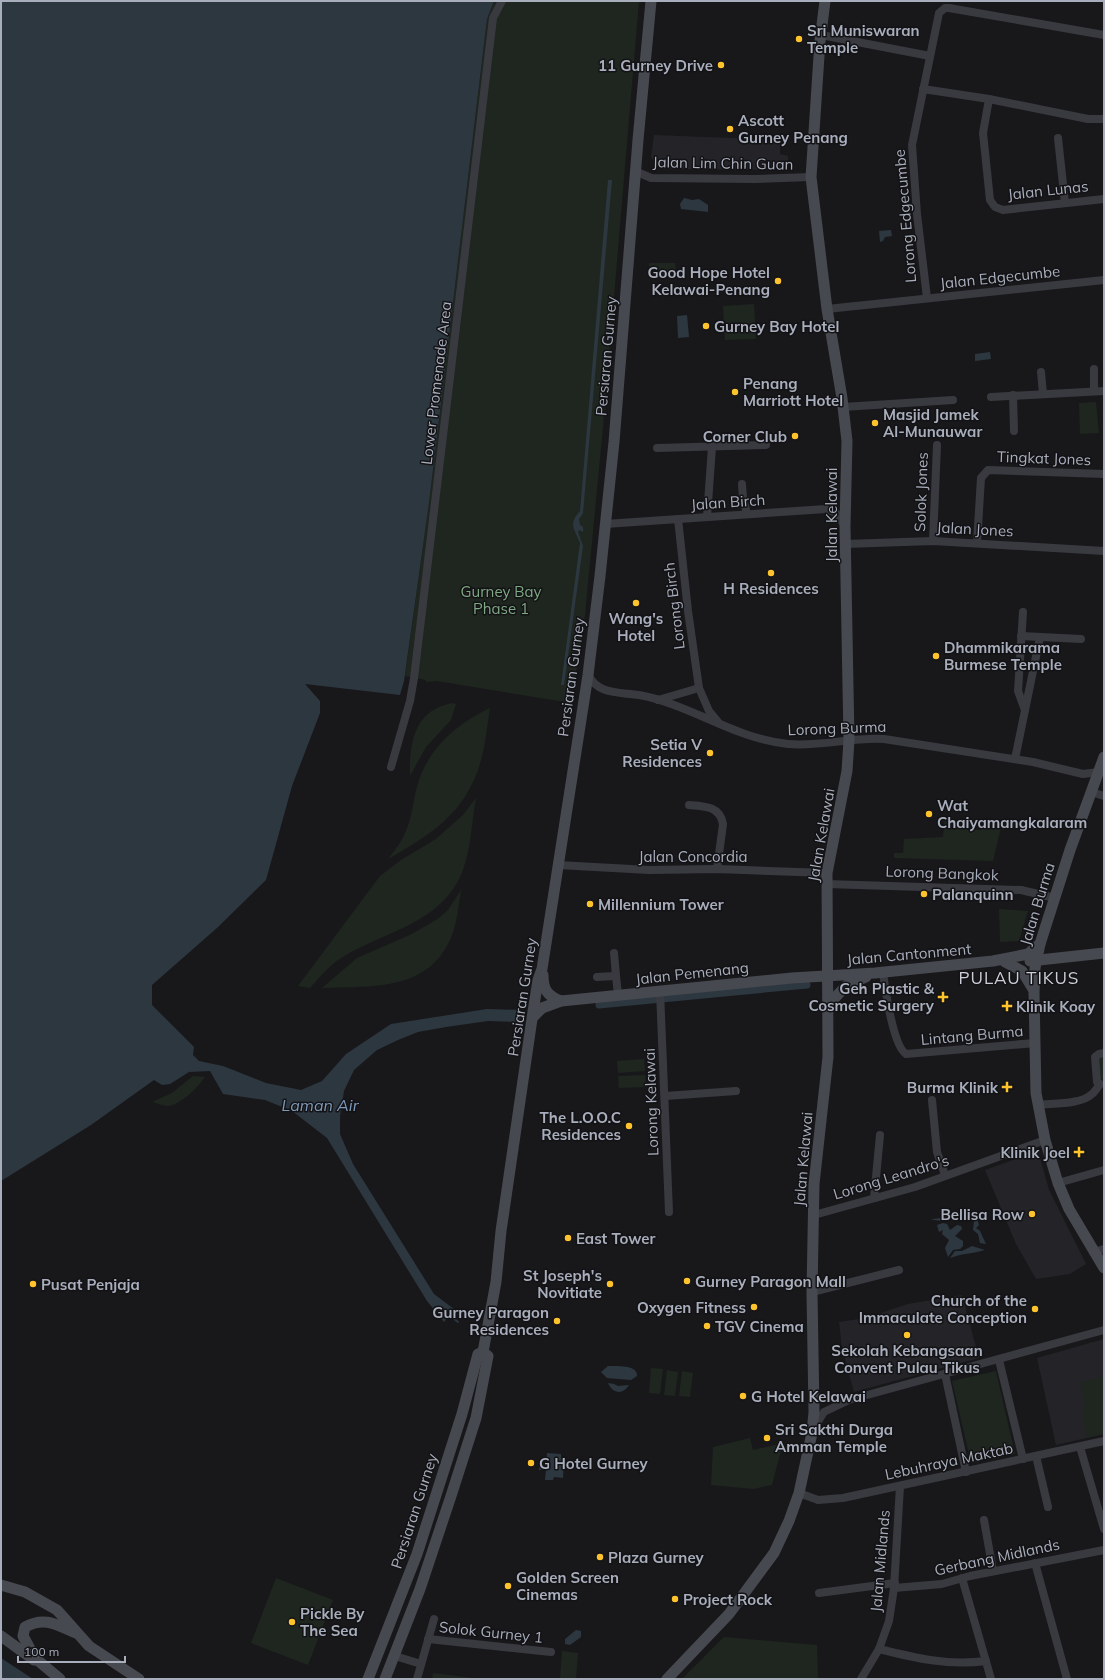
<svg xmlns="http://www.w3.org/2000/svg" width="1105" height="1680" font-family="Mulish,sans-serif">
  <style>
    .built { fill: #242428 }
    .green { fill: #1e261f }
    .water { fill: #2d3740 }
    .lines { fill: none; stroke-linecap: round; stroke-linejoin: round }
    .stream { stroke: #2d3740; stroke-width: 2 }
    .canal { stroke: #2d3740; stroke-width: 7 }
    .street { stroke: #393a40; stroke-width: 8 }
    .secondary { stroke: #474950; stroke-width: 11 }
    .poi-dot { fill: #ffc32c; stroke: #131316; stroke-width: 1.5 }
    .labels { text-anchor: middle; dominant-baseline: central; stroke-width: 3; stroke-linejoin: round; paint-order: stroke }
    .poi-label { font-size: 15px; font-weight: bold; fill: #a9aebc; stroke: #131316; text-anchor: start }
    .street-label { font-size: 15px; fill: #a9aebc; stroke: #131316 }
    .park-label { font-size: 15px; fill: #7fa884; stroke: #131316 }
    .water-label { font-size: 16px; font-style: italic; fill: #7e9ab9; stroke: #131316 }
    .quarter-label { font-size: 17px; letter-spacing: 1px; fill: #cbced7; stroke: #131316 }
  </style>
  <rect width="100%" height="100%" fill="#18181b"/>
  <g class="built">
    <path d="M654,135L780,140V154L788,156V164L782,170L665,169L656,165L651,157Z"/>
    <path d="M1038,1151L1049,1190L1086,1264L1070,1274L1036,1279L1016,1244L985,1170Z"/>
    <path d="M962,1295L979,1358L854,1392L842,1348L839,1322L866,1318L908,1304Z"/>
    <path d="M1104,1339V1434L1056,1445L1037,1358Z"/>
  </g>
  <g class="green">
    <path d="M494,1H639L603,427L585,615L571,703L437,681L426,682V680L405,676L429,503L487,19Z"/>
    <path d="M675,263L676,274L649,275V263Z"/>
    <path d="M754,304L756,339L725,340L723,306Z"/>
    <path d="M1096,402L1099,433L1080,434L1079,403Z"/>
    <path d="M452,703L456,704L451,720L426,747L410,776C409,744 414,710 452,703Z"/>
    <path d="M490,708C487,725 486,743 481,760C467,812 432,834 388,859C394,851 401,843 405,833C413,817 413,797 419,780C431,746 458,723 490,708Z"/>
    <path d="M476,798C471,825 471,857 458,881C433,927 378,933 338,960C327,968 319,978 310,988L298,986L380,876L401,860L436,839L463,815Z"/>
    <path d="M945,818L954,819V828L981,830L983,820L1002,823L993,861L894,858V853H903L904,839L943,837Z"/>
    <path d="M461,890C458,908 457,928 448,944C423,992 368,986 322,988L357,958L412,934L439,918L448,910Z"/>
    <path d="M999,909L1028,911L1019,941L1000,942Z"/>
    <path d="M1104,1056V1080L1100,1079L1097,1059Z"/>
    <path d="M644,1059L645,1071L618,1073L617,1061Z"/>
    <path d="M645,1075L646,1087L619,1088L618,1076Z"/>
    <path d="M193,1076L205,1077C197,1088 182,1104 168,1106C163,1106 157,1103 152,1102L172,1093Z"/>
    <path d="M651,1368L663,1369L660,1394L649,1393Z"/>
    <path d="M667,1370L678,1372L675,1396L664,1395Z"/>
    <path d="M682,1371L693,1373L690,1397L679,1396Z"/>
    <path d="M996,1371L1015,1454L971,1463L952,1381Z"/>
    <path d="M1104,1376V1434L1087,1438L1082,1416L1085,1405L1080,1383Z"/>
    <path d="M750,1438L753,1450L783,1443L772,1485L753,1489L711,1485L713,1447Z"/>
    <path d="M276,1578L333,1600L308,1665L251,1643Z"/>
    <path d="M724,1637L817,1645L818,1679H682Z"/>
    <path d="M562,1651L578,1653L576,1679H560Z"/>
    <path d="M433,1673L481,1679H432Z"/>
  </g>
  <g class="water">
    <path d="M1,1H494L487,19L429,503L404,681L400,695L305,684L320,701V713L292,786L266,880L217,928L152,985V1005L194,1047L193,1055L199,1061L223,1066L266,1083L301,1090L322,1081L346,1054L391,1024L487,1009L521,1010L520,1022L488,1021L446,1027L418,1032L398,1040L377,1050L354,1070L344,1091L340,1116V1134L353,1164L434,1294L454,1309L444,1322L427,1301L327,1138L292,1111L265,1100L223,1094L210,1071L189,1072L170,1084L162,1085L154,1080L91,1125L1,1181Z"/>
    <path d="M608,180H612L583,513L579,519L580,525L583,527V532L579,530L578,532L583,546L564,685H561L580,543C574,528 568,525 580,511Z"/>
    <path d="M684,198L692,200L699,199L708,205V212L681,209L680,204Z"/>
    <path d="M891,230L892,236L885,237L883,241L880,242L879,231Z"/>
    <path d="M687,315L689,337L678,338L677,316Z"/>
    <path d="M990,352L991,359L975,361V354Z"/>
    <path d="M969,1209V1214L966,1216L954,1215C947,1221 940,1222 931,1219C944,1219 956,1213 969,1209Z"/>
    <path d="M971,1214H976L979,1225L976,1228L980,1231L986,1244L980,1243L978,1234L973,1230L974,1221L971,1217Z"/>
    <path d="M943,1223L947,1224L950,1230L957,1225L961,1226L962,1229L955,1236L963,1241V1246L960,1249L953,1250L948,1257L945,1248L949,1240L942,1234L943,1230L939,1232L937,1225Z"/>
    <path d="M972,1246L985,1250C972,1254 963,1253 950,1258L955,1251H962Z"/>
    <path d="M608,1366C618,1366 638,1365 637,1376L631,1380L607,1378L601,1372Z"/>
    <path d="M608,1383L614,1384L618,1386L629,1385C623,1395 613,1394 608,1383Z"/>
    <path d="M547,1453L561,1454V1458H564L563,1478L554,1477L553,1480H545L546,1470H539V1463H546Z"/>
    <path d="M576,1630L581,1631V1637L570,1645L565,1644V1639Z"/>
    <path d="M1,1658L33,1679H1Z"/>
  </g>
  <g class="lines">
    <path class="stream" d="M448,1314L458,1322"/>
    <path class="canal" d="M599,1005L807,985"/>
    <g class="street">
      <path d="M821,35L930,56"/>
      <path d="M923,89L989,99L1088,119H1104"/>
      <path d="M989,99L983,133L990,200L995,207L1003,210L1104,199"/>
      <path d="M1058,138L1065,203"/>
      <path d="M635,171L651,178L755,179L811,177"/>
      <path d="M927,298L917,214L912,145L939,13L945,8H949L1104,35"/>
      <path d="M827,309L1104,280"/>
      <path d="M1094,369V391"/>
      <path d="M1041,372L1043,394"/>
      <path d="M1013,395L1014,431"/>
      <path d="M991,397L1104,391"/>
      <path d="M843,407L953,400"/>
      <path d="M657,448L766,445"/>
      <path d="M742,484L743,498L747,514"/>
      <path d="M707,517L712,447"/>
      <path d="M678,519L688,611L699,688L709,711L719,723"/>
      <path d="M605,524L826,509L836,513L845,526"/>
      <path d="M933,541L937,445"/>
      <path d="M977,543L981,478L988,470L1104,474"/>
      <path d="M845,544L933,541L1104,551"/>
      <path d="M1023,612L1018,691L1025,710"/>
      <path d="M1021,636L1081,639"/>
      <path d="M588,675C599,695 618,692 639,695C690,704 735,739 788,744C820,747 852,737 884,739L1033,762L1083,774L1099,772"/>
      <path d="M658,700L699,688"/>
      <path d="M1015,759L1040,637"/>
      <path d="M391,767L410,701L414,678L493,18L502,1"/>
      <path d="M1091,792L1104,796"/>
      <path d="M689,805C704,806 720,806 723,824L717,869"/>
      <path d="M558,865L649,870L717,869L827,873"/>
      <path d="M826,884L1021,890L1055,898"/>
      <path d="M614,953L616,976"/>
      <path d="M883,972C885,988 893,1046 906,1054L1035,1043"/>
      <path d="M597,977L616,976L618,995"/>
      <path d="M660,991L669,1212"/>
      <path d="M1100,1084L1097,1082L1095,1057L1099,1054L1104,1053"/>
      <path d="M665,1096L736,1091"/>
      <path d="M932,1100L937,1152L945,1175"/>
      <path d="M1037,1105C1051,1103 1081,1105 1092,1094C1095,1092 1097,1088 1100,1084"/>
      <path d="M1058,1183L1104,1170"/>
      <path d="M874,1198L880,1135"/>
      <path d="M814,1215L915,1187L1045,1140"/>
      <path d="M1093,1252L1104,1249"/>
      <path d="M812,1292L899,1270"/>
      <path d="M999,1360L1023,1459"/>
      <path d="M945,1374L966,1472"/>
      <path d="M814,1428L824,1412L849,1400L1104,1330"/>
      <path d="M1080,1447L1104,1529"/>
      <path d="M1036,1456L1048,1507"/>
      <path d="M799,1493L818,1500L843,1498L1104,1441"/>
      <path d="M984,1520L993,1571"/>
      <path d="M1035,1563L1067,1679"/>
      <path d="M962,1578L991,1679"/>
      <path d="M894,1588L942,1584L970,1576L1104,1550"/>
      <path d="M819,1593L895,1583"/>
      <path d="M428,1639L551,1652"/>
      <path d="M879,1649C915,1658 948,1666 986,1661"/>
      <path d="M395,1656L421,1664"/>
      <path d="M417,1679L434,1619"/>
      <path d="M861,1679L879,1649L889,1621L894,1588L900,1486"/>
    </g>
    <g class="secondary">
      <path d="M1104,757L1070,850L1040,944L1035,968L1034,992L1036,1093L1045,1140L1058,1183L1069,1209L1104,1268"/>
      <path d="M1030,961L1104,953"/>
      <path d="M1005,962L1022,971L1033,989"/>
      <path d="M543,975C543,989 547,996 561,1001"/>
      <path d="M828,1005L847,985L866,977"/>
      <path d="M534,1016L542,1008L561,1001L792,978L875,973L993,961L1028,954L1040,944"/>
      <path d="M483,1352L496,1282L501,1231L533,1012L538,980L542,969L588,675L600,576L614,442L638,140L651,1"/>
      <path d="M1,1585L25,1592L57,1610L89,1646L139,1679"/>
      <path d="M1,1636L34,1660"/>
      <path d="M60,1679L35,1658L23,1636L25,1627C45,1616 57,1625 76,1633"/>
      <path d="M368,1679L417,1554L462,1414L478,1354L483,1352"/>
      <path d="M385,1679L420,1589L451,1496L476,1418L488,1356L483,1352"/>
      <path d="M667,1679L729,1614L774,1553L789,1521L799,1493L812,1433L814,1412L812,1292L814,1184L828,1057L827,873L847,771L849,740L845,526L847,441L842,398L827,309L811,177L820,41L825,1"/>
    </g>
  </g>
  <g class="poi-dot">
    <circle cx="799" cy="39" r="4"/>
    <circle cx="721" cy="65" r="4"/>
    <circle cx="730" cy="129" r="4"/>
    <circle cx="778" cy="281" r="4"/>
    <circle cx="706" cy="326" r="4"/>
    <circle cx="735" cy="392" r="4"/>
    <circle cx="875" cy="423" r="4"/>
    <circle cx="795" cy="436" r="4"/>
    <circle cx="771" cy="573" r="4"/>
    <circle cx="636" cy="603" r="4"/>
    <circle cx="936" cy="656" r="4"/>
    <circle cx="710" cy="753" r="4"/>
    <circle cx="929" cy="814" r="4"/>
    <circle cx="924" cy="894" r="4"/>
    <circle cx="590" cy="904" r="4"/>
    <path d="M941 991h4v4h4v4h-4v4h-4v-4h-4v-4h4z"/>
    <path d="M1005 1000h4v4h4v4h-4v4h-4v-4h-4v-4h4z"/>
    <path d="M1005 1081h4v4h4v4h-4v4h-4v-4h-4v-4h4z"/>
    <circle cx="629" cy="1126" r="4"/>
    <path d="M1077 1146h4v4h4v4h-4v4h-4v-4h-4v-4h4z"/>
    <circle cx="1032" cy="1214" r="4"/>
    <circle cx="568" cy="1238" r="4"/>
    <circle cx="687" cy="1281" r="4"/>
    <circle cx="33" cy="1284" r="4"/>
    <circle cx="610" cy="1284" r="4"/>
    <circle cx="754" cy="1307" r="4"/>
    <circle cx="1035" cy="1309" r="4"/>
    <circle cx="557" cy="1321" r="4"/>
    <circle cx="707" cy="1326" r="4"/>
    <circle cx="907" cy="1335" r="4"/>
    <circle cx="743" cy="1396" r="4"/>
    <circle cx="767" cy="1438" r="4"/>
    <circle cx="531" cy="1463" r="4"/>
    <circle cx="600" cy="1557" r="4"/>
    <circle cx="508" cy="1586" r="4"/>
    <circle cx="675" cy="1599" r="4"/>
    <circle cx="292" cy="1622" r="4"/>
  </g>
  <g class="labels">
    <g class="poi-label">
      <text x="807" y="30">Sri Muniswaran<tspan x="807" dy="17">Temple</tspan></text>
      <text x="713" y="65" text-anchor="end">11 Gurney Drive</text>
      <text x="738" y="120">Ascott<tspan x="738" dy="17">Gurney Penang</tspan></text>
      <text x="770" y="272" text-anchor="end">Good Hope Hotel<tspan x="770" dy="17">Kelawai-Penang</tspan></text>
      <text x="714" y="326">Gurney Bay Hotel</text>
      <text x="743" y="383">Penang<tspan x="743" dy="17">Marriott Hotel</tspan></text>
      <text x="883" y="414">Masjid Jamek<tspan x="883" dy="17">Al-Munauwar</tspan></text>
      <text x="787" y="436" text-anchor="end">Corner Club</text>
      <text x="771" y="588" text-anchor="middle">H Residences</text>
      <text x="636" y="618" text-anchor="middle">Wang's<tspan x="636" dy="17">Hotel</tspan></text>
      <text x="944" y="647">Dhammikarama<tspan x="944" dy="17">Burmese Temple</tspan></text>
      <text x="702" y="744" text-anchor="end">Setia V<tspan x="702" dy="17">Residences</tspan></text>
      <text x="937" y="805">Wat<tspan x="937" dy="17">Chaiyamangkalaram</tspan></text>
      <text x="932" y="894">Palanquinn</text>
      <text x="598" y="904">Millennium Tower</text>
      <text x="934" y="988" text-anchor="end">Geh Plastic &amp;<tspan x="934" dy="17">Cosmetic Surgery</tspan></text>
      <text x="1016" y="1006">Klinik Koay</text>
      <text x="998" y="1087" text-anchor="end">Burma Klinik</text>
      <text x="621" y="1117" text-anchor="end">The L.O.O.C<tspan x="621" dy="17">Residences</tspan></text>
      <text x="1070" y="1152" text-anchor="end">Klinik Joel</text>
      <text x="1024" y="1214" text-anchor="end">Bellisa Row</text>
      <text x="576" y="1238">East Tower</text>
      <text x="602" y="1275" text-anchor="end">St Joseph's<tspan x="602" dy="17">Novitiate</tspan></text>
      <text x="695" y="1281">Gurney Paragon Mall</text>
      <text x="41" y="1284">Pusat Penjaja</text>
      <text x="1027" y="1300" text-anchor="end">Church of the<tspan x="1027" dy="17">Immaculate Conception</tspan></text>
      <text x="746" y="1307" text-anchor="end">Oxygen Fitness</text>
      <text x="549" y="1312" text-anchor="end">Gurney Paragon<tspan x="549" dy="17">Residences</tspan></text>
      <text x="715" y="1326">TGV Cinema</text>
      <text x="907" y="1350" text-anchor="middle">Sekolah Kebangsaan<tspan x="907" dy="17">Convent Pulau Tikus</tspan></text>
      <text x="751" y="1396">G Hotel Kelawai</text>
      <text x="775" y="1429">Sri Sakthi Durga<tspan x="775" dy="17">Amman Temple</tspan></text>
      <text x="539" y="1463">G Hotel Gurney</text>
      <text x="608" y="1557">Plaza Gurney</text>
      <text x="516" y="1577">Golden Screen<tspan x="516" dy="17">Cinemas</tspan></text>
      <text x="683" y="1599">Project Rock</text>
      <text x="300" y="1613">Pickle By<tspan x="300" dy="17">The Sea</tspan></text>
    </g>
    <g class="street-label">
      <text transform="translate(723 163) rotate(1)">Jalan Lim Chin Guan</text>
      <text transform="translate(1048 190) rotate(-6)">Jalan Lunas</text>
      <text transform="translate(905 216) rotate(-95)">Lorong Edgecumbe</text>
      <text transform="translate(1000 277) rotate(-6)">Jalan Edgecumbe</text>
      <text transform="translate(606 356) rotate(-85)">Persiaran Gurney</text>
      <text transform="translate(436 383) rotate(-83)">Lower Promenade Area</text>
      <text transform="translate(1044 458) rotate(2)">Tingkat Jones</text>
      <text transform="translate(921 492) rotate(-88)">Solok Jones</text>
      <text transform="translate(728 502) rotate(-4)">Jalan Birch</text>
      <text transform="translate(831 515) rotate(-90)">Jalan Kelawai</text>
      <text transform="translate(975 529) rotate(3)">Jalan Jones</text>
      <text transform="translate(674 606) rotate(-97)">Lorong Birch</text>
      <text transform="translate(571 677) rotate(-82)">Persiaran Gurney</text>
      <text transform="translate(837 728) rotate(-2)">Lorong Burma</text>
      <text transform="translate(821 835) rotate(-80)">Jalan Kelawai</text>
      <text x="693" y="856">Jalan Concordia</text>
      <text transform="translate(942 873) rotate(2)">Lorong Bangkok</text>
      <text transform="translate(1037 904) rotate(-73)">Jalan Burma</text>
      <text transform="translate(909 954) rotate(-5)">Jalan Cantonment</text>
      <text transform="translate(692 973) rotate(-6)">Jalan Pemenang</text>
      <text transform="translate(522 997) rotate(-81)">Persiaran Gurney</text>
      <text transform="translate(972 1035) rotate(-5)">Lintang Burma</text>
      <text transform="translate(651 1102) rotate(-92)">Lorong Kelawai</text>
      <text transform="translate(803 1159) rotate(-85)">Jalan Kelawai</text>
      <text transform="translate(891 1177) rotate(-17)">Lorong Leandro's</text>
      <text transform="translate(949 1461) rotate(-12)">Lebuhraya Maktab</text>
      <text transform="translate(414 1511) rotate(-72)">Persiaran Gurney</text>
      <text transform="translate(997 1557) rotate(-12)">Gerbang Midlands</text>
      <text transform="translate(880 1561) rotate(-85)">Jalan Midlands</text>
      <text transform="translate(491 1632) rotate(6)">Solok Gurney 1</text>
    </g>
    <g class="park-label">
      <text x="501" y="591">Gurney Bay<tspan x="501" dy="17">Phase 1</tspan></text>
    </g>
    <g class="water-label">
      <text x="320" y="1105">Laman Air</text>
    </g>
    <g class="quarter-label">
      <text x="1019" y="977">PULAU TIKUS</text>
    </g>
  </g>
  <rect width="1105" height="1680" fill="none" stroke="#a9aebc" stroke-width="4"/>
  <path d="M18 1656v6h107v-6" fill="none" stroke="#a9aebc" stroke-width="2"/>
  <text x="24" y="1656" font-size="12" fill="#a9aebc" stroke="#131316" stroke-width="3" paint-order="stroke">100 m</text>
</svg>
